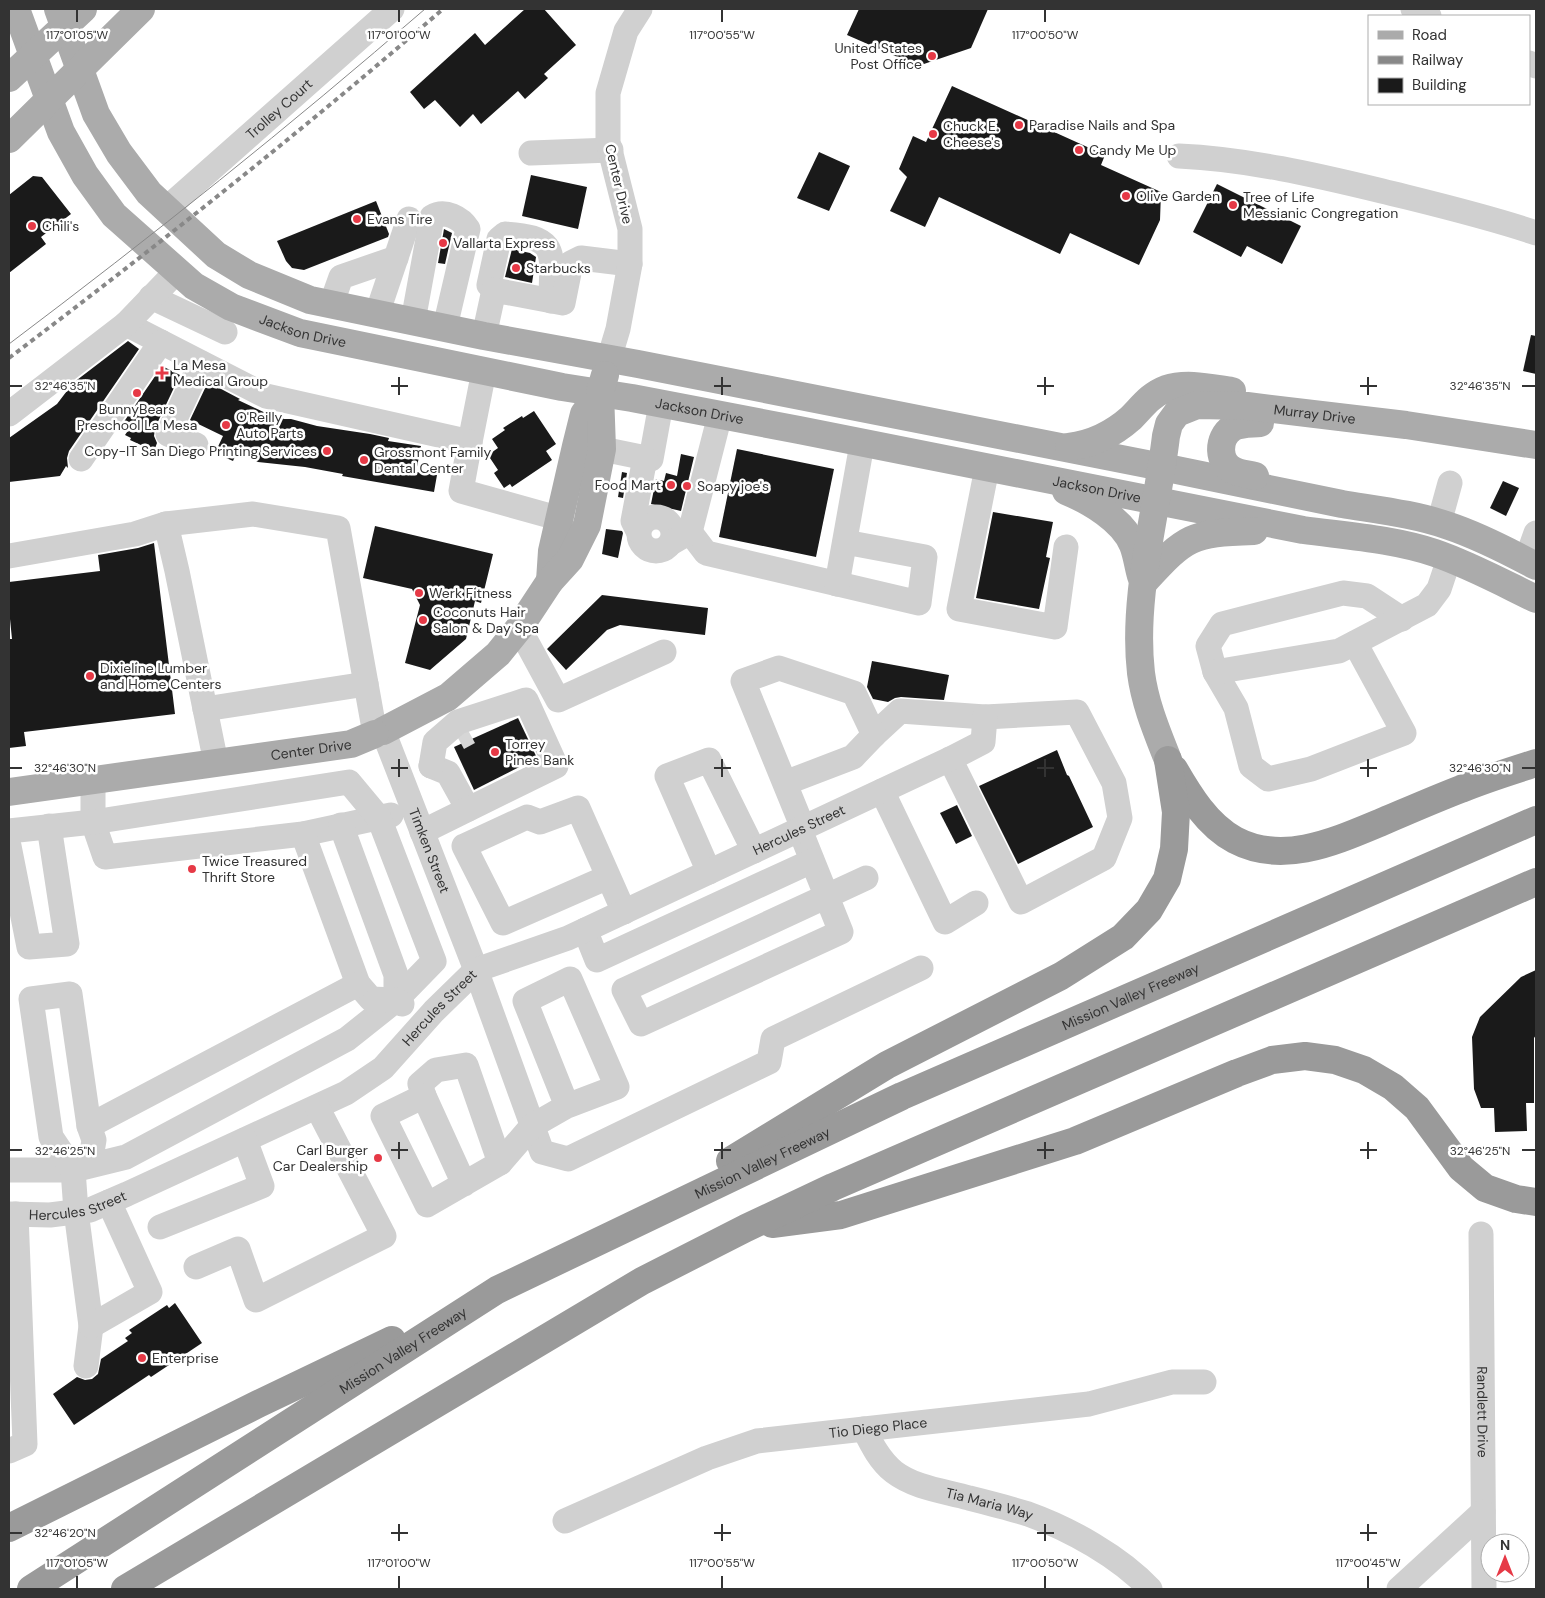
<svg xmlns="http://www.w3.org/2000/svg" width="1545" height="1598" font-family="'DM Sans',sans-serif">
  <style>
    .building { fill: #1a1a1a }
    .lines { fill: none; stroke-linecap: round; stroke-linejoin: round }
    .minor-tunnel { stroke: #d6d6d6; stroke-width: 25; stroke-dasharray: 25 12; stroke-linecap: butt }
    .minor { stroke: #d0d0d0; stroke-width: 25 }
    .major { stroke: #ababab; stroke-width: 28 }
    .highway { stroke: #9a9a9a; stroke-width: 28 }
    .tram { stroke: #888; stroke-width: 1 }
    .rail { stroke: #888; stroke-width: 4; stroke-dasharray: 5 4; stroke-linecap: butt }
    .ticks { fill: none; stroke: #333; stroke-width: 2 }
    .poi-dot { fill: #e63946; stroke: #fff; stroke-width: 2 }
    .labels { text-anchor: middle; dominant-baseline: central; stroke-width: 5; stroke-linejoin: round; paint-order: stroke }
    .poi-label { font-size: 14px; fill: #333; stroke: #fff; text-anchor: start }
    .street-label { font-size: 14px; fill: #333; stroke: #fff }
    .ticks-label { font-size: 12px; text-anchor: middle; fill: #333; stroke: #fff; stroke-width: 5; stroke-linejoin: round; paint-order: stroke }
  </style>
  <rect width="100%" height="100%" fill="#fff"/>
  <g class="building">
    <path d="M525,9H544L576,45L544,74L548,78L525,99L518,91L481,124L473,114L460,127L435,100L424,109L410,92L475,33L485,45Z"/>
    <path d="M859,9H988L971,48L918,66L847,35Z"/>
    <path d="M952,86L1105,155L1101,165L1161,192L1160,220L1139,265L1070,233L1060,254L939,197L925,227L890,211L907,177L899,169L913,136L926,142Z"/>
    <path d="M819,152L850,166L829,211L797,198Z"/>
    <path d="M531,175L587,187L578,229L522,216Z"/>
    <path d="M33,176L42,177L71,214L41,237L46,244L9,273V195Z"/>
    <path d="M1217,184L1301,226L1282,264L1247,246L1241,257L1193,232Z"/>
    <path d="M376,201L389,234L388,237L304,270L292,268L286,261L277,241Z"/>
    <path d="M444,229L452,233L445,264L438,263Z"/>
    <path d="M512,249L530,253L536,257L532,283L505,277Z"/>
    <path d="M1531,335L1536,336V374L1523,371Z"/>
    <path d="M128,341L139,349L69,451L67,458L68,468L66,466L60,476L9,482V438L57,404L73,383Z"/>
    <path d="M162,366L180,375L155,428L154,436L157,443L154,451L130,440L131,438L125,435L127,432L119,429Z"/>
    <path d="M208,382L240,399L238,400L272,416L273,414L284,419H291L317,426L370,434L389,438L388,441L421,446L416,472L437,475L434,492L342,476L343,474L305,467L258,462L237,452L233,461L215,453L223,436L190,420Z"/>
    <path d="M534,411L556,444L546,451L552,460L512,487L510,484L504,488L494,473L498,470L488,455L498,448L492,439L505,430L503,428L522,416L523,418Z"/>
    <path d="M737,449L834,469L816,557L719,537Z"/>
    <path d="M681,454L694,457L681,511L651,504L656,479L664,481L666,473L677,476Z"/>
    <path d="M622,472L627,473L623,498L618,497Z"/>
    <path d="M1503,481L1519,488L1506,516L1490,508Z"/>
    <path d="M993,512L1053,522L1046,557L1050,558L1039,609L976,598Z"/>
    <path d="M375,526L493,554L481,603L475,601L466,639L430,670L405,663L420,605L412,589L363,578Z"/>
    <path d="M606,529L622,531L623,533L618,558L602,554Z"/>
    <path d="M154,543L175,714L24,732L26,746L9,748V639H12L9,609V582L100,571L98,555L138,548Z"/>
    <path d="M602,595L708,608L705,635L620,625L607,630L566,670L547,649Z"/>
    <path d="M872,661L949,675L944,700L901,697L895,698L888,702L873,699L867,687Z"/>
    <path d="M518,718L537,758L474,790L454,747Z"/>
    <path d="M1057,750L1067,775L1069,776L1093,827L1018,864L979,786Z"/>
    <path d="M957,805L972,836L956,844L940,813Z"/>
    <path d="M1536,970V1035L1534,1038V1103H1526L1527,1131L1495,1132L1494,1108H1481L1474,1089L1472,1037L1480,1017L1521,977Z"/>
    <path d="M175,1303L202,1343L151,1377L149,1375L74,1425L53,1394L77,1377L85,1380L92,1379L98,1374L101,1359L128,1341L125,1338L132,1333L129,1330L167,1305L169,1308Z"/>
  </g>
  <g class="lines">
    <path class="minor-tunnel" d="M458,738L469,732"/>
    <g class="minor">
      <path d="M1413,9L1429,16"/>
      <path d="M1529,63L1536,66"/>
      <path d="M531,153L611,150"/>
      <path d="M1179,156C1247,159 1316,175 1382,191C1434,204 1486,216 1536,233"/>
      <path id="s1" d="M166,209L392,9"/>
      <path d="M494,290L489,285L499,239L505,234C561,237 551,254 551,301"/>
      <path d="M151,297L225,332"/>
      <path d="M331,305L341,277L396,258"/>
      <path d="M377,314L409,219"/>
      <path d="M413,321L432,217C445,209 461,218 468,229L445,327"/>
      <path d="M126,324L266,396L470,442L484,371"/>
      <path d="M484,336L494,290L563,303L571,263L581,258L630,264"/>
      <path d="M609,359L618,329L630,264V229L608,142V93L626,31L640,9"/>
      <path d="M9,414L126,324L177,271"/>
      <path d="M470,442L461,491L561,519"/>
      <path d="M196,445L168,434L201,363"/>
      <path d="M602,449L651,459L661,404"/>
      <path d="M81,459L161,342"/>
      <path d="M987,468L959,609L1055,627L1066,547"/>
      <circle cx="656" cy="534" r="17"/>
      <path d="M1439,523L1450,483"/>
      <path d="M638,531L633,521L645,458"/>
      <path d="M690,532L706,553L919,603L925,557L845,542"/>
      <path d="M671,543L690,532L720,415"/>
      <path d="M9,556L135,534L166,524"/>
      <path d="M1526,561L1536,533"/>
      <path d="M837,584L862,444"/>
      <path d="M519,628L558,700L664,652"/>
      <path d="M1355,643L1404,733L1311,769L1268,779L1251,766L1236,708L1215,672L1208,646L1222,624L1343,593L1367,596L1402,619"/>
      <path d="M1215,672L1339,651L1427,605L1439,589L1449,559"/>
      <path d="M205,709L366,684"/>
      <path d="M874,735L900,711L985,717L1077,712L1114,783L1120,818L1104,858L1021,902L950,759"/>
      <path id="s2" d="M216,763L177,571L166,524L253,514L338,528L375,734L383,731L476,970L542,1152L568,1159L769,1062L773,1039L921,968"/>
      <path d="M431,766L448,773L468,809"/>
      <path d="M93,780V822L105,857L303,834L391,815"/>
      <path d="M785,783L853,757L874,735L854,693L779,668L743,681L803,828"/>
      <path d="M882,791L945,922L976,903"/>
      <path d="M341,825L396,975V1000"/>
      <path d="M800,830L841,932L641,1024L624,990L866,878"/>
      <path d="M9,831L93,822L349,782L379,818L434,961L396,1000L347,1039L126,1157L73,1170H9"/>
      <path d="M422,832L556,766L526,700L458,722L435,742L431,766"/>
      <path d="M303,834L358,984L371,999L396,1000L402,1004"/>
      <path d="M9,846L29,947L67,944L49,826"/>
      <path d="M709,872L667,776L709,760L754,851"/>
      <path d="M608,877L503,923L464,846L527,817L540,822L578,808L624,912"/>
      <path d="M585,930L597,960L812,861"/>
      <path d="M424,1096L420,1084L436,1070L466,1065L500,1163"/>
      <path d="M89,1126L358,984"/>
      <path d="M73,1170L91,1158L94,1140L89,1126L70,994L31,999L51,1137L73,1170L76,1211L91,1326L86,1366"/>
      <path d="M464,1184L424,1096L383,1116L427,1205L500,1163L532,1126L567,1106L617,1087L570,979L525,1001L567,1106"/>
      <path id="s3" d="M9,1214L50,1215L90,1210L127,1194L346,1093L383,1068L434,1011L476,970L568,938L950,759L983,742L985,717"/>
      <path d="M160,1227L262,1186L245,1140"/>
      <path id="s4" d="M1481,1234L1484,1589"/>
      <path d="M196,1267L238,1249L256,1300L384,1236L317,1107"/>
      <path d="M91,1326L150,1292L109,1202"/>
      <path id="s5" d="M864,1429C872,1445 880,1461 894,1472C915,1488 944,1491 969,1498C989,1503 1009,1508 1028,1514C1070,1529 1120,1557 1150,1589"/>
      <path d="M9,1451L25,1444L16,1214"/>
      <path id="s6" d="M565,1521L707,1458L757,1441L1089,1404L1172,1382H1204"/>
      <path d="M1399,1589L1483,1512"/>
    </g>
    <g class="major">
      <path id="s7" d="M16,9L61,132L85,175L114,215L194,286L231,307L300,333L562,387L632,398L799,430L1303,530C1347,536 1393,539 1435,553C1470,565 1503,583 1536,599"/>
      <path d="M58,9L96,114L119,153L149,193L216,255L249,275L310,300L484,336L638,364L1162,467L1342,504C1378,510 1415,514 1449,526C1479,536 1508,551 1536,566"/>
      <path d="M9,78L83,9"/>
      <path d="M9,139L141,9"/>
      <path d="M1069,447C1092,444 1113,434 1131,418C1142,407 1150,395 1166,389C1187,382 1211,388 1232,391"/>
      <path d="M1255,476C1248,474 1241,474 1235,471C1217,464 1217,438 1232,428C1240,423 1251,424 1260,423"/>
      <path d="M1066,491C1090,501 1123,520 1133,545C1137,555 1138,566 1141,576"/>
      <path d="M550,581L552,551L576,446L584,414L600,392"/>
      <path d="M1144,582C1186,536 1191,533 1254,531"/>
      <path d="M383,731L448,697L498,654L519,628L550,581L570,559L587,525L602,449L600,392L605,375"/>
      <path id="s8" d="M1168,760C1157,732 1145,704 1141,673C1132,596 1157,513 1166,436L1169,424L1177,413L1197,405L1247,406L1406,425L1536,445"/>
      <path id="s9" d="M9,792L351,744L375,734"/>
    </g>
    <g class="highway">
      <path d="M1174,769C1189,795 1207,825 1235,840C1284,866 1338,840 1384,821C1410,810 1435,799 1461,789C1485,779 1511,771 1536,763"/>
      <path d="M730,1161L887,1065L1061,976L1123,937L1149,910L1167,879L1174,849L1176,812L1168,760"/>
      <path d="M772,1224L841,1215L1075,1141L1237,1073L1272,1060L1305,1056L1335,1060L1364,1070L1393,1087L1417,1108L1461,1168L1485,1188L1516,1199L1536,1202"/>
      <path d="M9,1528L258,1404L392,1340"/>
      <path id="s10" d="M31,1589L497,1290L902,1096L1536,820"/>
      <path d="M125,1589L642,1281L746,1228L833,1187L1536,882"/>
    </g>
    <path class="tram" d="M9,344C151,237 290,126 425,9"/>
    <path class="rail" d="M9,358C157,246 302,131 443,9"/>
  </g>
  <path class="ticks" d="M77,10V22M399,10V22M722,10V22M1045,10V22M399,377V395M722,377V395M1045,377V395M1368,377V395M10,386H22M391,386H408M714,386H731M1037,386H1054M1360,386H1377M1522,386H1535M399,759V777M722,759V777M1045,759V777M1368,759V777M10,768H22M391,768H408M714,768H731M1037,768H1054M1360,768H1377M1522,768H1535M399,1142V1159M722,1142V1159M1045,1142V1159M1368,1142V1159M10,1150H22M391,1150H408M714,1150H731M1037,1150H1054M1360,1150H1377M1522,1150H1535M399,1524V1541M722,1524V1541M1045,1524V1541M1368,1524V1541M10,1533H22M391,1533H408M714,1533H731M1037,1533H1054M1360,1533H1377M77,1576V1588M399,1576V1588M722,1576V1588M1045,1576V1588M1368,1576V1588"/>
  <g class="poi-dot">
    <circle cx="932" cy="56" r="5"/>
    <circle cx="1019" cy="125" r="5"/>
    <circle cx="933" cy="134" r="5"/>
    <circle cx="1079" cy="150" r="5"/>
    <circle cx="1126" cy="196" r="5"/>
    <circle cx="1233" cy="205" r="5"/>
    <circle cx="357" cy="219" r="5"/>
    <circle cx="32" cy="226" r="5"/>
    <circle cx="443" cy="243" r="5"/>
    <circle cx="516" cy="268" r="5"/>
    <path d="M159.5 365.5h5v5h5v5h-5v5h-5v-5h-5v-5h5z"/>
    <circle cx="137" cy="393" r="5"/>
    <circle cx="226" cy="425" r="5"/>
    <circle cx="327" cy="451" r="5"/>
    <circle cx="364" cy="460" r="5"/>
    <circle cx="671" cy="485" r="5"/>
    <circle cx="687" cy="486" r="5"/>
    <circle cx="419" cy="593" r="5"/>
    <circle cx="423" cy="620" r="5"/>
    <circle cx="90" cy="676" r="5"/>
    <circle cx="495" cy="752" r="5"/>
    <circle cx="192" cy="869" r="5"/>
    <circle cx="378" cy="1158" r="5"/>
    <circle cx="142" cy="1358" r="5"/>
  </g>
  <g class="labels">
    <g class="poi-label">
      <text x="922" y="48" text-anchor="end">United States<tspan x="922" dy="16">Post Office</tspan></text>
      <text x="1029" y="125">Paradise Nails and Spa</text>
      <text x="943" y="126">Chuck E.<tspan x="943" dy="16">Cheese's</tspan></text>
      <text x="1089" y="150">Candy Me Up</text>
      <text x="1136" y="196">Olive Garden</text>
      <text x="1243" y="197">Tree of Life<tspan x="1243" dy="16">Messianic Congregation</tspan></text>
      <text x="367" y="219">Evans Tire</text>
      <text x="42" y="226">Chili's</text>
      <text x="453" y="243">Vallarta Express</text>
      <text x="526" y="268">Starbucks</text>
      <text x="173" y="365">La Mesa<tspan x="173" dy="16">Medical Group</tspan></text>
      <text x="137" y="409" text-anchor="middle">BunnyBears<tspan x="137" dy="16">Preschool La Mesa</tspan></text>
      <text x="236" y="417">O'Reilly<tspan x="236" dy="16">Auto Parts</tspan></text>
      <text x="317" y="451" text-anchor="end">Copy-IT San Diego Printing Services</text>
      <text x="374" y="452">Grossmont Family<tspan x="374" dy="16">Dental Center</tspan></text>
      <text x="661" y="485" text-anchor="end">Food Mart</text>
      <text x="697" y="486">Soapy joe's</text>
      <text x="429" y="593">Werk Fitness</text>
      <text x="433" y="612">Coconuts Hair<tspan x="433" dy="16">Salon &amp; Day Spa</tspan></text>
      <text x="100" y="668">Dixieline Lumber<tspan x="100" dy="16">and Home Centers</tspan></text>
      <text x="505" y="744">Torrey<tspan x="505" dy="16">Pines Bank</tspan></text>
      <text x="202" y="861">Twice Treasured<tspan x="202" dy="16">Thrift Store</tspan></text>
      <text x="368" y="1150" text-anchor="end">Carl Burger<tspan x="368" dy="16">Car Dealership</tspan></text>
      <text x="152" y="1358">Enterprise</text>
    </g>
    <g class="street-label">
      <text stroke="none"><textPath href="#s1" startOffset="151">Trolley Court</textPath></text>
      <text transform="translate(619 184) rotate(77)">Center Drive</text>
      <text stroke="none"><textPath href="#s7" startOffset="455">Jackson Drive</textPath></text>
      <text stroke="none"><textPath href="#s7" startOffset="860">Jackson Drive</textPath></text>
      <text stroke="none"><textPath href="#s8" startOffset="496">Murray Drive</textPath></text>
      <text stroke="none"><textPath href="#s7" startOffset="1265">Jackson Drive</textPath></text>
      <text stroke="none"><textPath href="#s9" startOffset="305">Center Drive</textPath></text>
      <text stroke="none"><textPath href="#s3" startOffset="895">Hercules Street</textPath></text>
      <text stroke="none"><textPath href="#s2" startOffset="764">Timken Street</textPath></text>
      <text stroke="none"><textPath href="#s10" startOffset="1252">Mission Valley Freeway</textPath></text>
      <text stroke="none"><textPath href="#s3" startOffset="490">Hercules Street</textPath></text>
      <text stroke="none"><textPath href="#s10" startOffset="848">Mission Valley Freeway</textPath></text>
      <text stroke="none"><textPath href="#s3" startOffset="70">Hercules Street</textPath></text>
      <text stroke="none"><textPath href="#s10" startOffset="442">Mission Valley Freeway</textPath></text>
      <text stroke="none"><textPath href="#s4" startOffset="178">Randlett Drive</textPath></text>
      <text stroke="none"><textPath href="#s6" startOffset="330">Tio Diego Place</textPath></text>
      <text stroke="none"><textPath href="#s5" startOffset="154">Tia Maria Way</textPath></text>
    </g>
  </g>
  <g class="ticks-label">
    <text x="77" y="39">117°01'05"W</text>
    <text x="399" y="39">117°01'00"W</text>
    <text x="722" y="39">117°00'55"W</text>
    <text x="1045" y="39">117°00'50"W</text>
    <text x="65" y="390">32°46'35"N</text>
    <text x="1480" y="390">32°46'35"N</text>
    <text x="65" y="772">32°46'30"N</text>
    <text x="1480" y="772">32°46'30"N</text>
    <text x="65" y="1155">32°46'25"N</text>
    <text x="1480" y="1155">32°46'25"N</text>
    <text x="65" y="1537">32°46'20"N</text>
    <text x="77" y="1567">117°01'05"W</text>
    <text x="399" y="1567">117°01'00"W</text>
    <text x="722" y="1567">117°00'55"W</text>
    <text x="1045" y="1567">117°00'50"W</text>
    <text x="1368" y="1567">117°00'45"W</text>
  </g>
  <rect width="1545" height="1598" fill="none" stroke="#333333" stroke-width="20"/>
  <rect x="1368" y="15" width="162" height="90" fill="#ffffff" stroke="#adadad"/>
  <rect x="1378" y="31" width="25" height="8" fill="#ababab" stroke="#adadad"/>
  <text x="1412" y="40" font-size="15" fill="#333333">Road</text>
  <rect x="1378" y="56" width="25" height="8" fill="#888888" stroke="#adadad"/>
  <text x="1412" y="65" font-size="15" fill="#333333">Railway</text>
  <rect x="1378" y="78" width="25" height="15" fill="#1a1a1a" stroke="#adadad"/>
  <text x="1412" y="90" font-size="15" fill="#333333">Building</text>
  <g transform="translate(1505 1558)"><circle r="24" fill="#ffffff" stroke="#adadad"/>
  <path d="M0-4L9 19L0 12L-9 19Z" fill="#e63946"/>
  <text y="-8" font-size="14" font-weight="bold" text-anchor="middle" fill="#333333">N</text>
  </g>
</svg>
